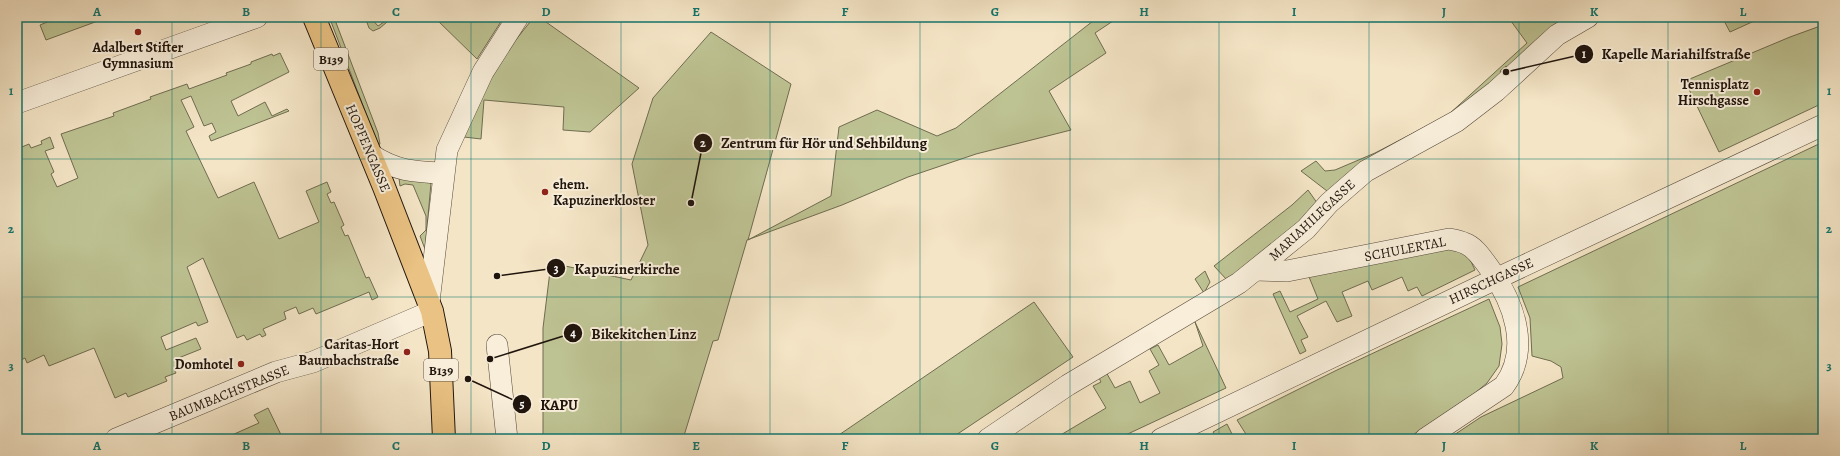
<svg xmlns="http://www.w3.org/2000/svg" width="1840" height="456" font-family="Alegreya,serif">
  <style>
    .green { fill: #bec393; stroke: #6f6c50 }
    .lines { fill: none; stroke-linecap: round; stroke-linejoin: round }
    .minor-casing { stroke: #55493b; stroke-width: 22 }
    .major-casing { stroke: #20150d; stroke-width: 24 }
    .minor { stroke: #f8eeda; stroke-width: 21 }
    .major { stroke: #eac283; stroke-width: 22 }
    .grid { fill: none; stroke: #0f766e; stroke-width: 1; stroke-opacity: 0.55 }
    .poi-dot { fill: #8f2418; stroke: #f8eeda; stroke-width: 1.5 }
    .labels { text-anchor: middle; dominant-baseline: central; stroke-width: 4; stroke-linejoin: round; paint-order: stroke }
    .shield { fill: #f8eeda; stroke: #61564a; stroke-width: 1 }
    .shield-label { font-size: 13px; font-weight: bold; fill: #20150d }
    .poi-label { font-size: 14px; font-weight: bold; fill: #20150d; stroke: #f8eeda; text-anchor: end }
    .street-label { font-size: 14px; fill: #20150d; stroke: #f8eeda }
    .leader { fill: none; stroke: #20150d; stroke-width: 1.5 }
    .callout-dot { fill: #20150d; stroke: #f8eeda; stroke-width: 1.5 }
    .mark-label { font-size: 12px; text-anchor: middle; font-weight: bold; fill: #fff }
    .callout-label { font-size: 15px; text-anchor: middle; font-weight: bold; fill: #20150d; stroke: #f8eeda; stroke-width: 4; stroke-linejoin: round; paint-order: stroke }
    .neatline { fill: none; stroke: #0f766e; stroke-width: 1.5 }
    .grid-label { font-size: 13px; text-anchor: middle; font-weight: bold; fill: #0f766e }
  </style>
  <rect width="100%" height="100%" fill="#f4e5c6"/>
  <filter id="stains"><feTurbulence type="fractalNoise" baseFrequency=".005" numOctaves="4"/><feColorMatrix values="0 0 0 0 .2 0 0 0 0 .09 0 0 0 0 .02 0 0 0 .5 -.17"/></filter>
  <radialGradient id="worn" r=".72"><stop offset=".6" stop-color="#630" stop-opacity="0"/><stop offset="1" stop-color="#630" stop-opacity=".3"/></radialGradient>
  <g class="green">
    <path d="M51,17H105L106,18L46,40L40,25L52,20Z"/>
    <path d="M365,17H370L378,26L387,20V22L380,28L373,31L369,28Z"/>
    <path d="M434,17H498L502,20L477,59Z"/>
    <path d="M534,17H539L639,88L590,132L563,130L564,107L484,100L481,139L464,137L499,61Z"/>
    <path d="M1095,17H1119L1095,33L1106,53L1049,91L1071,130L976,154L908,177L842,205L747,240L718,340L713,341L683,439H543V328L551,263L631,280L648,245L632,164L653,98L711,32L791,84L748,240L831,196L839,127L877,110L937,136L956,128L1093,21Z"/>
    <path d="M1508,17H1575L1511,70L1506,66L1500,71L1504,77L1473,105L1327,191L1301,171L1316,161L1325,171L1335,170L1375,153L1448,115L1527,43Z"/>
    <path d="M1722,17H1763L1730,32Z"/>
    <path d="M330,19L335,20L378,133L380,144L378,145Z"/>
    <path d="M1823,25V103L1719,152L1685,81L1790,37Z"/>
    <path d="M280,53L289,72L231,101L238,116L265,102L272,116L287,109L289,111L211,141L209,136L216,132L212,123L204,126L191,96L181,100L194,127L186,131L218,198L254,182L279,239L319,222L306,191L327,182L331,192L327,194L331,203L334,202L344,225L341,227L345,236L348,235L366,278L369,277L378,297L372,300L369,292L316,314L313,308L299,314L296,307L284,312L286,319L263,329L266,335L262,337L260,334L247,340L244,335L237,338L203,258L187,267L208,322L198,326L196,322L161,337L166,350L196,338L201,349L176,359L179,367L174,369L176,373L165,377L167,381L128,397L126,393L115,398L94,348L49,366L44,355L27,363L25,358L17,362V149L29,144L31,148L42,144L41,141L50,137L54,148L45,151L54,172L51,174L57,187L78,178L61,134L114,116L113,113L151,99L150,97L187,84L189,89L227,75L226,73L251,64V62L272,54L273,56Z"/>
    <path d="M1823,142V439H1448L1481,417L1563,378L1561,367L1551,361L1532,356L1530,318L1518,287Z"/>
    <path d="M399,178L429,182L431,183L425,249L420,236L426,230V216L413,185L405,184L400,186Z"/>
    <path d="M1308,190L1320,207L1227,280L1214,266L1292,205Z"/>
    <path d="M1446,246L1468,255L1475,270L1422,296L1417,287L1408,291L1402,277L1372,290L1368,281L1342,292L1352,316L1337,322L1326,301L1297,316L1308,337L1301,340L1306,351L1300,354L1273,294L1280,291L1290,312L1318,299L1307,272Z"/>
    <path d="M1205,271L1210,282L1204,293L1195,279Z"/>
    <path d="M1489,299L1500,327L1502,344L1499,366L1487,383L1475,393L1407,439H1249L1237,420L1337,370Z"/>
    <path d="M1034,302L1073,357L950,439H833Z"/>
    <path d="M1195,322L1226,388L1117,439H1061L1059,436L1106,408L1093,386L1101,382L1098,376L1106,372L1115,388L1130,381L1140,403L1160,393L1149,371L1159,365L1150,349L1158,345L1169,365L1203,346Z"/>
    <path d="M268,408L283,439H233L232,435L259,423L254,415Z"/>
    <path d="M1227,424L1233,436L1229,439H1217L1213,432Z"/>
  </g>
  <g class="lines">
    <defs>
      <g id="minor">
        <path d="M17,103L257,17"/>
        <path d="M370,154C396,171 413,172 443,173"/>
        <path d="M1256,270L1287,271L1449,239C1454,240 1460,241 1464,243C1476,247 1483,260 1490,269C1514,303 1531,349 1504,386L1425,439"/>
        <path d="M429,302L447,150L483,72L518,17"/>
        <path d="M497,345L507,439"/>
        <path d="M116,439L276,372L313,362L432,311"/>
        <path d="M988,439L1068,385L1239,283L1306,229L1329,203L1366,171L1457,121L1496,91L1557,35L1588,17"/>
        <path d="M1161,439L1483,285L1823,125"/>
      </g>
      <path id="major" d="M314,17L384,187L432,311L440,351L444,439"/>
    </defs>
    <use href="#minor" class="minor-casing"/>
    <use href="#major" class="major-casing"/>
    <use href="#minor" class="minor"/>
    <use href="#major" class="major"/>
  </g>
  <path class="grid" d="M172,17V439M321,17V439M471,17V439M621,17V439M770,17V439M920,17V439M1070,17V439M1219,17V439M1369,17V439M1519,17V439M1668,17V439M17,159H1823M17,297H1823"/>
  <g class="poi-dot">
    <circle cx="138" cy="32" r="4"/>
    <circle cx="1757" cy="92" r="4"/>
    <circle cx="545" cy="192" r="4"/>
    <circle cx="407" cy="352" r="4"/>
    <circle cx="241" cy="364" r="4"/>
  </g>
  <g class="labels">
    <g class="shield">
      <rect x="314" y="48" width="34" height="22" rx="3"/>
      <rect x="424" y="359" width="34" height="22" rx="3"/>
    </g>
    <g class="shield-label">
      <text x="331" y="59">B139</text>
      <text x="441" y="370">B139</text>
    </g>
    <g class="poi-label">
      <text x="138" y="47" text-anchor="middle">Adalbert Stifter<tspan x="138" dy="16">Gymnasium</tspan></text>
      <text x="1749" y="84">Tennisplatz<tspan x="1749" dy="16">Hirschgasse</tspan></text>
      <text x="553" y="184" text-anchor="start">ehem.<tspan x="553" dy="16">Kapuzinerkloster</tspan></text>
      <text x="399" y="344">Caritas-Hort<tspan x="399" dy="16">Baumbachstraße</tspan></text>
      <text x="233" y="364">Domhotel</text>
    </g>
    <g class="street-label">
      <text transform="translate(368 148) rotate(67)">HOPFENGASSE</text>
      <text transform="translate(1312 220) rotate(-43)">MARIAHILFGASSE</text>
      <text transform="translate(1405 249) rotate(-11)">SCHULERTAL</text>
      <text transform="translate(1491 281) rotate(-25)">HIRSCHGASSE</text>
      <text transform="translate(229 393) rotate(-22)">BAUMBACHSTRASSE</text>
    </g>
  </g>
  <path class="leader" d="M1506 72L1584 54M691 203L703 143M497 276L556 268M490 359L573 333M468 379L522 404"/>
  <g class="callout-dot">
    <circle cx="1506" cy="72" r="4"/>
    <circle cx="691" cy="203" r="4"/>
    <circle cx="497" cy="276" r="4"/>
    <circle cx="490" cy="359" r="4"/>
    <circle cx="468" cy="379" r="4"/>
    <circle cx="1584" cy="54" r="10"/>
    <circle cx="703" cy="143" r="10"/>
    <circle cx="556" cy="268" r="10"/>
    <circle cx="573" cy="333" r="10"/>
    <circle cx="522" cy="404" r="10"/>
  </g>
  <g class="mark-label">
    <text x="1584" y="58">1</text>
    <text x="703" y="147">2</text>
    <text x="556" y="273">3</text>
    <text x="573" y="337">4</text>
    <text x="522" y="408">5</text>
  </g>
  <g class="callout-label">
    <text x="1676" y="59">Kapelle Mariahilfstraße</text>
    <text x="824" y="148">Zentrum für Hör und Sehbildung</text>
    <text x="627" y="274">Kapuzinerkirche</text>
    <text x="644" y="339">Bikekitchen Linz</text>
    <text x="559" y="410">KAPU</text>
  </g>
  <rect width="1840" height="456" fill="none" stroke="#f4e5c6" stroke-width="44"/>
  <rect x="22" y="22" width="1796" height="412" class="neatline"/>
  <g class="grid-label">
    <text x="97" y="16">A</text>
    <text x="246" y="16">B</text>
    <text x="396" y="16">C</text>
    <text x="546" y="16">D</text>
    <text x="696" y="16">E</text>
    <text x="845" y="16">F</text>
    <text x="995" y="16">G</text>
    <text x="1144" y="16">H</text>
    <text x="1294" y="16">I</text>
    <text x="1444" y="16">J</text>
    <text x="1594" y="16">K</text>
    <text x="1743" y="16">L</text>
    <text x="11" y="95">1</text>
    <text x="1829" y="95">1</text>
    <text x="11" y="233">2</text>
    <text x="1829" y="233">2</text>
    <text x="11" y="370">3</text>
    <text x="1829" y="370">3</text>
    <text x="97" y="450">A</text>
    <text x="246" y="450">B</text>
    <text x="396" y="450">C</text>
    <text x="546" y="450">D</text>
    <text x="696" y="450">E</text>
    <text x="845" y="450">F</text>
    <text x="995" y="450">G</text>
    <text x="1144" y="450">H</text>
    <text x="1294" y="450">I</text>
    <text x="1444" y="450">J</text>
    <text x="1594" y="450">K</text>
    <text x="1743" y="450">L</text>
  </g>
  <rect width="100%" height="100%" filter="url(#stains)"/>
  <rect width="100%" height="100%" fill="url(#worn)"/>
</svg>
